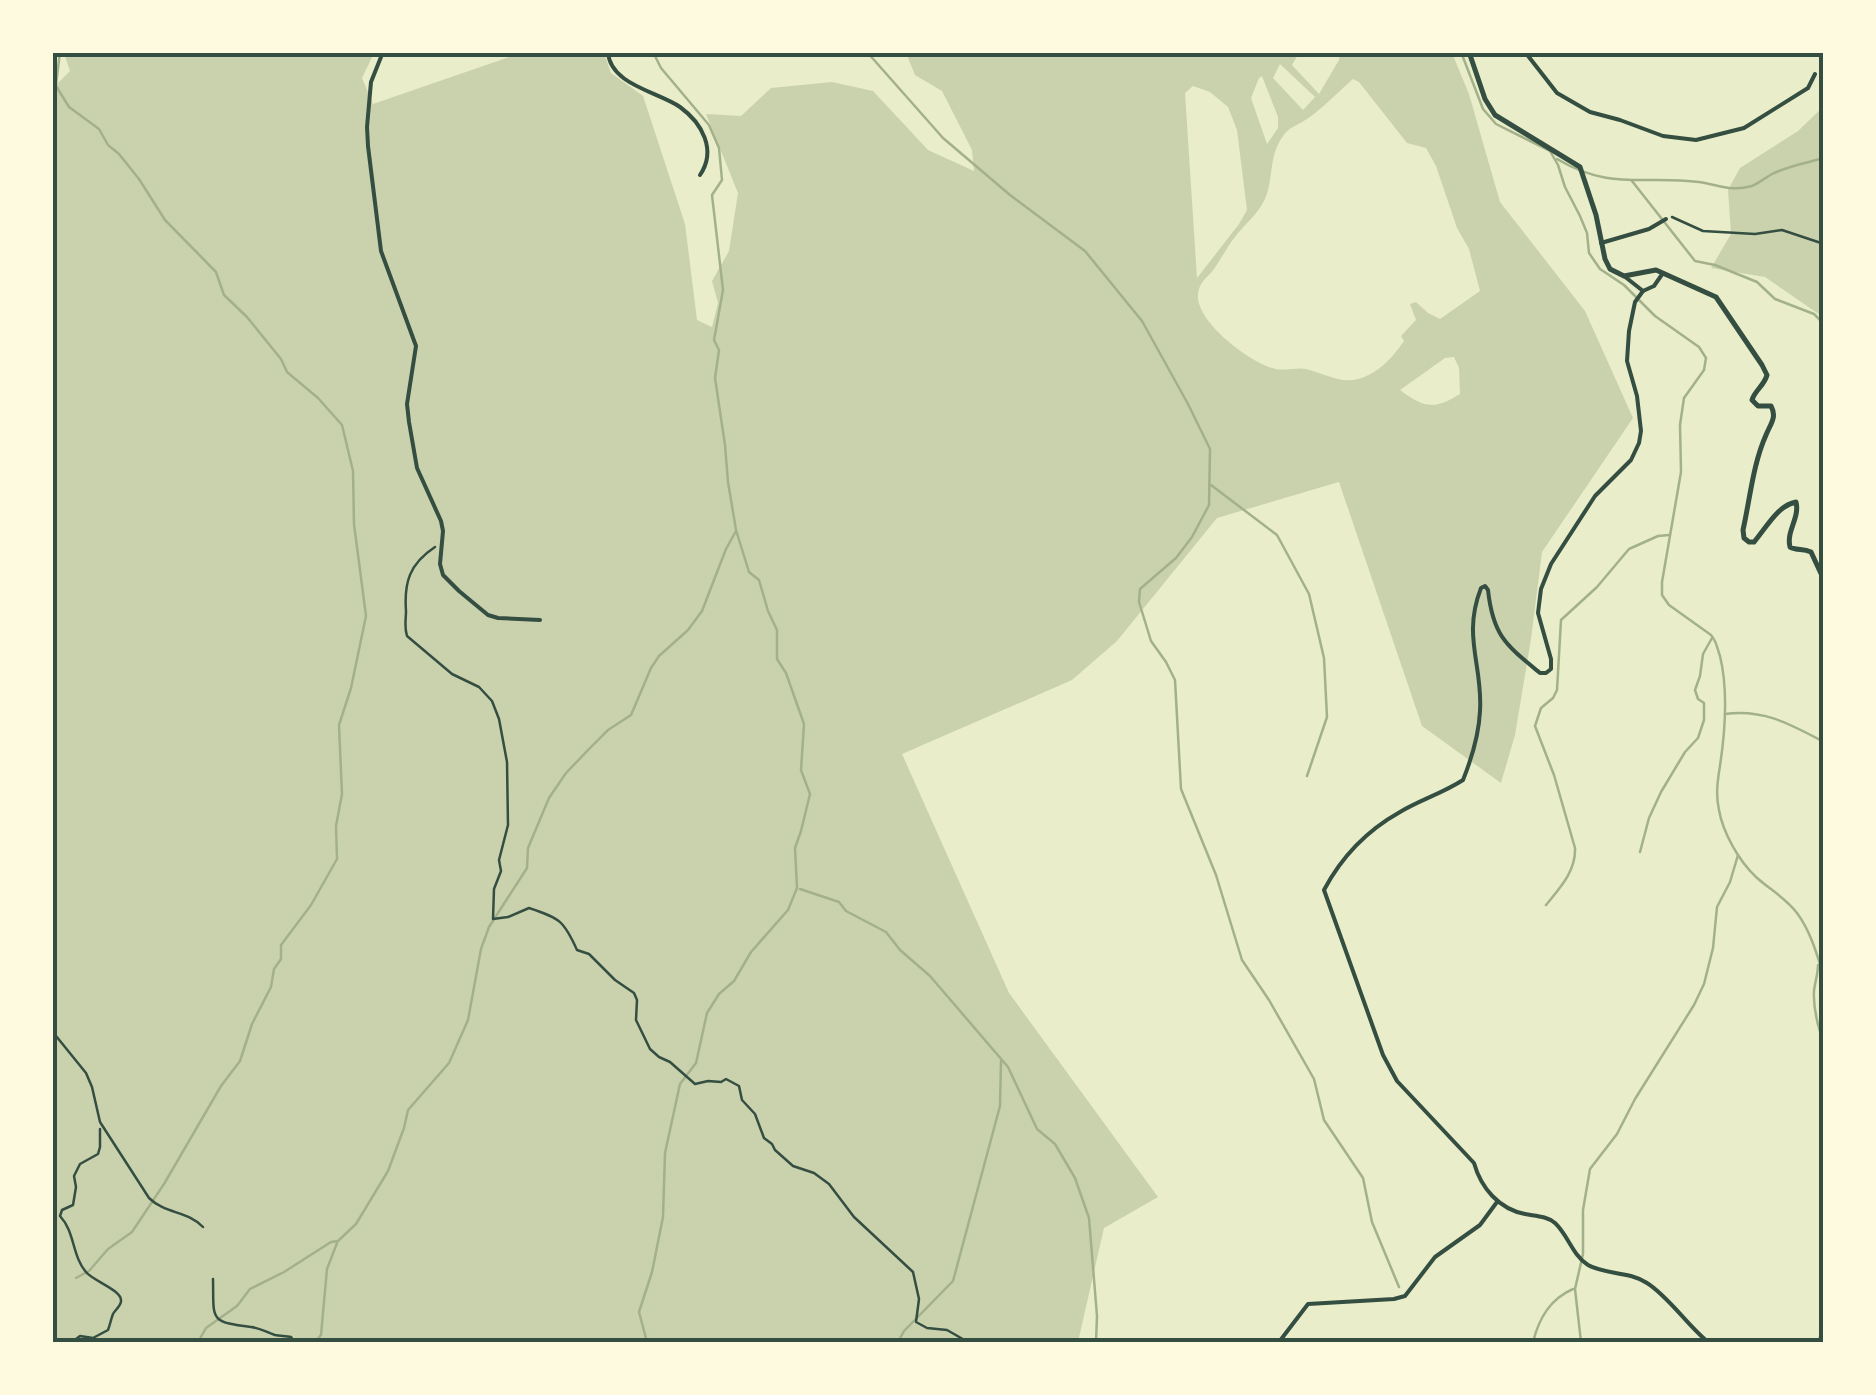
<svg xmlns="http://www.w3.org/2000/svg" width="1876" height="1395" font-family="'Space Grotesk',sans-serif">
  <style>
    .green { fill: #cad2ad; fill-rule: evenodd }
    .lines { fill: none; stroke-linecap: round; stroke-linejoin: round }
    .stream { stroke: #a3b18a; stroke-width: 2.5 }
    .path { stroke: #344e41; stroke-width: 2.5 }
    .minor { stroke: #344e41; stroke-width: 4 }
    .tertiary { stroke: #344e41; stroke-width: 5 }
    .neatline { fill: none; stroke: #344e41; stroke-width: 4 }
  </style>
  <rect width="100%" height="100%" fill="#e9edc9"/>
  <g class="green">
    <path d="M64,53H374L362,78L373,104L521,53H604L611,73L643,96L685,224L697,320L712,327L718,303L712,281L729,251L738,193L706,114L741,116L771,88L832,82L873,91L928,150L974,171L972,150L942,91L915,75L906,53H1299L1292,65L1319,94L1339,60L1340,53H1452L1469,94L1500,202L1585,311L1633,418L1542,552L1531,639L1515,735L1501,783L1422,726L1339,482L1217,518L1117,641L1072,680L902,754L1009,993L1158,1197L1104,1228L1078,1342H53L52,89L70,71ZM1280,64L1315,97L1303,110L1273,78ZM1262,76L1278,117V128L1267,144L1251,98L1259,78ZM1353,79L1359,82L1407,143L1426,148L1436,166L1457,228L1469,249L1480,291L1440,319L1428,313L1416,302L1410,304L1416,320L1401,336L1404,341C1393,357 1378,374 1358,379C1340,384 1323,373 1306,369C1296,367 1286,371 1276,369C1252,364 1195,322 1198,294C1199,282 1208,277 1214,269C1221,259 1227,247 1235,237C1244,225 1257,215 1264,201C1274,181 1268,156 1283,136C1289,127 1298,125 1307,119C1323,108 1338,92 1353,79ZM1193,86L1210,92L1228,107L1237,130L1247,210L1239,224L1197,278L1185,93ZM1454,357L1459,368L1460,394C1434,410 1424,408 1400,390L1445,358Z"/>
    <path d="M1823,107L1824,219L1819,229L1823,233V317L1765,277L1711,268L1731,234L1728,190L1740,168L1798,131Z"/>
  </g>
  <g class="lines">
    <g class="stream">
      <path d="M867,52L943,138L1010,195L1085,251L1142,321L1188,404L1210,449L1209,505L1192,537L1176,558L1140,589L1139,602L1151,641L1166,662L1175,680L1181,789L1216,875L1242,960L1269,1000L1314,1079L1324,1120L1363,1178L1372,1222L1399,1287"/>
      <path d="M1461,52L1483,109L1496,124L1550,151L1558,165L1565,187L1580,216L1587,233L1589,253L1600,269L1624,285L1655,316L1699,347L1706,358L1704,370L1684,398L1680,425L1681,472L1662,582V595L1669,605L1711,635C1717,642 1717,648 1720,656C1729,693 1725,735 1719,772C1717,786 1716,796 1719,810C1723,833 1739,861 1756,877C1769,889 1786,898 1797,913C1811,932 1817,955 1824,977"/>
      <path d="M56,84L60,52"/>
      <path d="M56,86L69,107L99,129L108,145L119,154L139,179L165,220L216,272L224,295L247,317L281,359L287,372L318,398L342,425L353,471L354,524L366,616L351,688L339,725L342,794L336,826L337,859L311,905L281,945V959L274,969L271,987L252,1024L240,1061L221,1086L164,1184L132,1232L108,1249L89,1271L76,1278"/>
      <path d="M1557,159C1611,191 1643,175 1699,182C1720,185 1730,192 1752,186C1759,183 1765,178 1772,174C1788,166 1806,163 1824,158"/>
      <path d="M1632,181L1695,261L1715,265L1757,282L1775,299L1814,314L1824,324"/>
      <path d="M1211,485L1277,535L1309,594L1324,658L1327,717L1307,776"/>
      <path d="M1725,714C1764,709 1790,724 1824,742"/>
      <path d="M1640,852L1649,818L1661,792L1685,752L1698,738L1704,720V703L1698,699L1695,690L1700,676L1703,654L1712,638"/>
      <path d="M800,889L839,902L846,911L886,932L900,950L930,976L1008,1067L1037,1129L1055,1144L1075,1178L1089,1218L1097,1316L1096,1342"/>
      <path d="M1546,905C1560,888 1576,871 1575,848L1554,775L1535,726L1541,708L1553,698L1557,690L1561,620L1597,587L1629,549L1658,536L1669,535"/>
      <path d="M1818,965C1818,974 1815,982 1814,991C1813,1008 1818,1027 1824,1043"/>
      <path d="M1824,1147V1152"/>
      <path d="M198,1342L206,1328L237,1306L250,1289L284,1272L331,1242L338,1241L356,1224L388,1171L404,1128L408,1110L449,1063L468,1020L481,949L489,927L527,868L528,848L549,798L566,773L591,747L608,730L631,715L651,668L659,656L688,630L702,611L726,549L736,531"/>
      <path d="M315,1342L321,1335L327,1269L337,1243"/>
      <path d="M647,1342L639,1312L652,1272L663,1217L665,1153L680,1084L696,1063L707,1013L719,994L734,981L751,952L788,910L797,888L795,848L801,831L810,794L801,770L804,724L786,673L777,659V630L768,611L759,580L749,572L736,530L728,482L725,445L715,378L719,350L714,340L723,290L712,195L722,180L719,148L709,125L661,68L653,52"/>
      <path d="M898,1342L904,1331L953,1281L1000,1106L1001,1061"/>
      <path d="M1533,1342C1539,1318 1550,1299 1573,1289"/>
      <path d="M1581,1342L1575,1289L1583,1254V1210L1590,1169L1617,1134L1635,1099L1694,1005L1704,984L1713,948L1717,907L1730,882L1738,855"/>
      <path d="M1818,1342L1824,1326"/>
    </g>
    <g class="path">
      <path d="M1672,217L1703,231L1755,234L1782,230L1824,244"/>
      <path d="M435,547C409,564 404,583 406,611C406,620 404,626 407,636L452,674L479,687L492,701L499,719L507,762L508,825L499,860L501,871L494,889L493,919L508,917L529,908C560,918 564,921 577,950L589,954L615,980L634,993L637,1000L636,1020L650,1049L659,1057L670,1062L695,1084L708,1081L721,1082L726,1079L739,1086L742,1100L755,1114L764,1138L772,1144L775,1150L793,1166L814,1173L829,1184L854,1217L913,1272L919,1299L916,1322L927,1328L947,1330L968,1342"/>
      <path d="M52,1031L86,1073L92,1087L100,1122L149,1198C165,1214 188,1211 203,1227"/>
      <path d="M213,1279C214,1319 208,1322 251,1327C260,1328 266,1332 275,1335C280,1336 286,1336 291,1337L294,1342"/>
      <path d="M72,1342L80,1336L93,1338L108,1330C110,1325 111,1319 113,1314C115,1310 121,1306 121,1301C122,1290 93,1281 86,1272C72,1256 75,1232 60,1216L62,1210L73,1205L76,1187L74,1176L80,1164L98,1154L100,1147V1129"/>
    </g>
    <g class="minor">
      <path d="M383,52L371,82L367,127L368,146L381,251L416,346L407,404L409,422L417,468L441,521L443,531L440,564L443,575L459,591L488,615L498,618L540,620"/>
      <path d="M608,52C610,85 659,92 680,107C702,123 717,150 700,175"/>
      <path d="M1525,52L1557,93L1590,112L1620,120L1663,136L1696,140L1744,128L1808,88L1815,74"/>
      <path d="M1601,243L1649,229L1666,219"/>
      <path d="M1663,273L1654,286L1643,291L1635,302L1629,331L1627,361L1637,396L1641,431L1639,443L1631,460L1595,496L1551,564L1541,589L1538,613L1551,659V669L1546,673H1540C1506,645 1493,636 1488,590L1485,586L1481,588C1462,637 1483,665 1480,711C1479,733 1471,760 1463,780C1443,793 1420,800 1400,812C1366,831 1342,856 1324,890L1383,1055L1397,1081L1474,1163C1481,1188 1499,1209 1525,1214C1535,1216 1547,1216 1555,1223C1568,1235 1573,1256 1588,1265C1606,1275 1629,1271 1647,1283C1668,1296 1688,1326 1708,1342"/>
      <path d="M1624,276L1643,291"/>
      <path d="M1279,1342L1308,1304L1394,1299L1405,1296L1435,1257L1480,1225L1497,1202"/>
    </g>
    <path class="tertiary" d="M1469,52L1485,99L1495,115L1580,167L1596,215L1605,259L1610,269L1624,276L1656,270L1716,297L1762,365L1767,375C1764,386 1755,390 1752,400L1758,406H1771C1777,417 1771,423 1766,435C1753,464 1750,499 1743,530L1744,538L1749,542H1754C1766,528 1778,505 1796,502C1800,518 1786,531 1790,547C1797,551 1803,548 1811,552L1824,580"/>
  </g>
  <rect width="1876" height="1395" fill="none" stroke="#fefae0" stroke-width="110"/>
  <rect x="55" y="55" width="1766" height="1285" class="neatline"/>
</svg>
